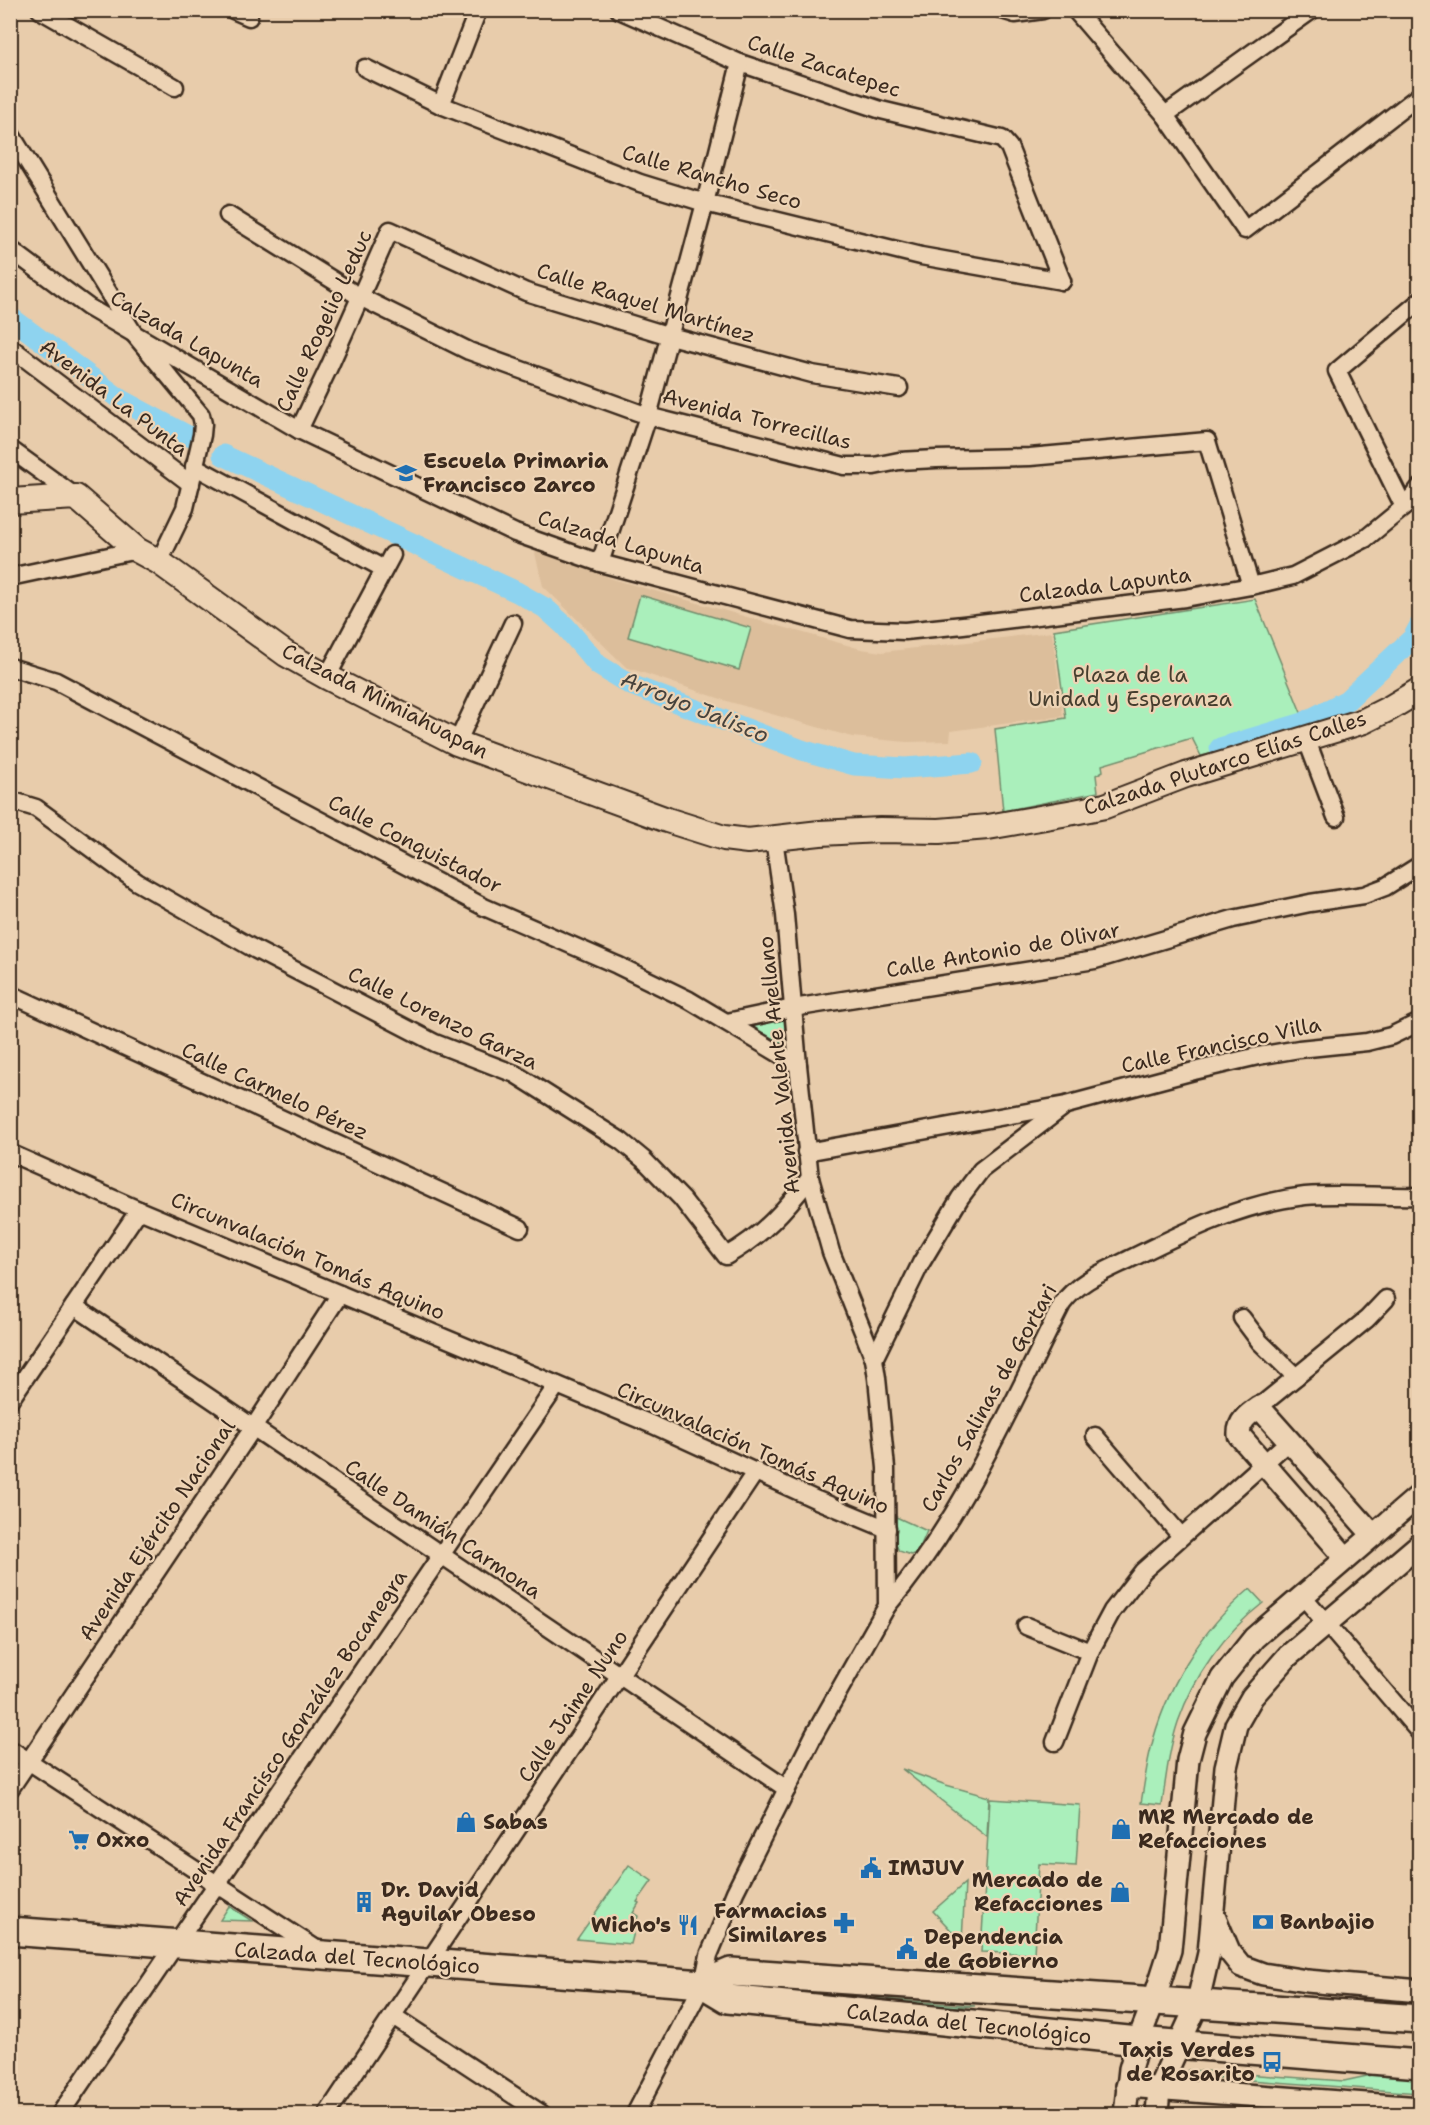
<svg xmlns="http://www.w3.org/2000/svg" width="1430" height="2125" font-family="'Shantell Sans',sans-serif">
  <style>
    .built { fill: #dcbe9b }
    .green { fill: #aaefbb; stroke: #728c6c; stroke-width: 1.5 }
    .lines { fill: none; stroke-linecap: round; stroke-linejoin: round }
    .canal { stroke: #8ed3ef; stroke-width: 21 }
    .minor-casing { stroke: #3b2a1e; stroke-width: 21 }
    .tertiary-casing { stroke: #3b2a1e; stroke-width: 26 }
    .secondary-casing { stroke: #3b2a1e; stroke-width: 28 }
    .primary-casing { stroke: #3b2a1e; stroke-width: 32 }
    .minor { stroke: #edd3b4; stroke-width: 16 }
    .tertiary { stroke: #edd3b4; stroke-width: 21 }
    .secondary { stroke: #edd3b4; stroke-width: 24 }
    .primary { stroke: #edd3b4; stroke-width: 27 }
    .labels { text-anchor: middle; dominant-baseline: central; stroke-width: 4.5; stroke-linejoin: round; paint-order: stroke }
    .street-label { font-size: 21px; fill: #3b2a1e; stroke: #edd3b4 }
    .poi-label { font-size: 21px; font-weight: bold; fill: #3b2a1e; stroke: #edd3b4; text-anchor: start }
    .park-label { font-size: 21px; fill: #463e2e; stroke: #edd3b4 }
    .water-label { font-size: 22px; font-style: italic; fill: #47433d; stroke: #edd3b4 }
  </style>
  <rect width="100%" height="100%" fill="#e8ccab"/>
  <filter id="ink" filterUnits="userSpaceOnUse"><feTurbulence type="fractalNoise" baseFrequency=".0167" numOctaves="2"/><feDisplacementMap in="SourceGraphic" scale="12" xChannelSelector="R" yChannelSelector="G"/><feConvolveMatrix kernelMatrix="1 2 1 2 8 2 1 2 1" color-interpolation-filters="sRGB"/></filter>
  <g filter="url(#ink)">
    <path class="built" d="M538,551L616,580L861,649L882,652L1052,632L1063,716L951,731L950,741L907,742L852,737L730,702L626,667L543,586L535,553Z"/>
    <g class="green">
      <path d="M640,595L751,628L739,670L628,637Z"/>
      <path d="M1255,599L1304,720L1219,742V752L1201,756L1192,738L1102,765L1103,771L1096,775L1098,792L1003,811L995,729L1066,718L1054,630Z"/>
      <path d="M784,1019L787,1050L748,1026Z"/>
      <path d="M894,1516L927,1531L918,1552L911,1555L899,1551L895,1542Z"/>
      <path d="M1250,1589L1263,1603C1224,1633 1194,1676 1178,1722C1169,1749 1166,1777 1162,1805L1141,1803C1144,1786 1146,1769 1150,1752C1165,1689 1200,1630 1250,1589Z"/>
      <path d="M902,1769L946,1785L989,1797L987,1837Z"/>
      <path d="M990,1799L1080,1805L1076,1866L1039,1864L1034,1954L981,1952Z"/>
      <path d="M629,1865L652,1881L637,1902L639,1903L633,1913L638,1916L631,1944L577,1939Z"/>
      <path d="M965,1883L962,1942L933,1911Z"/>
      <path d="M229,1906L252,1921L220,1920Z"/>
      <path d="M763,1990L975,2006L903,2008Z"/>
      <path d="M1188,2070L1344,2081L1395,2070L1419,2072V2093L1184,2075Z"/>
    </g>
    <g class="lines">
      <g class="canal">
        <path d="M10,317L121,400L188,436"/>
        <path d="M223,455L517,592L545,608L565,626L598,665L631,685L802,750L854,765L905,768L972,763"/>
        <path d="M1220,748L1303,723L1347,700L1413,638L1420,625"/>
      </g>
      <defs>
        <g id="minor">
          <path d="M40,10L175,87"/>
          <path d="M233,10L249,17"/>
          <path d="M619,10L740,63L881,110L1002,139L1009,147L1062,281"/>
          <path d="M1002,10L1015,14L1043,10"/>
          <path d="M1075,10L1165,115L1245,230L1420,95"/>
          <path d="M365,68L441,105L640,183L705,203L921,256L1062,281"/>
          <path d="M441,105L478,10"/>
          <path d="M1165,115L1312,10"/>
          <path d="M10,133L134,334L201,415L203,424L202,435L185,508L159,562"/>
          <path d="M228,215L360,297L469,351L648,416L844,466H874L899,461L936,459L1030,457L1207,441L1251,586"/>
          <path d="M10,249L88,307L299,430L515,533L600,563L850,629L905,631L963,625L1185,598L1251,586L1293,576L1365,539L1404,507L1420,487"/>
          <path d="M10,347L191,484"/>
          <path d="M299,430L330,365L390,230L526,292L670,336L812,374L899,388"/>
          <path d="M10,449L76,497"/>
          <path d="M194,466L384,569"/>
          <path d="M1404,507L1337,371L1420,301"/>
          <path d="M600,563L648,416L705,203L740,63"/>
          <path d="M10,577L137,550"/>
          <path d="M10,667L56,681L484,907L617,965L689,1000L798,1065"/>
          <path d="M327,677L392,555"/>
          <path d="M1306,738L1336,817"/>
          <path d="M457,743L513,623"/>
          <path d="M10,800L36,808L137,882L256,950L435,1043L515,1074L621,1141L644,1160L682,1199L726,1256C762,1236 785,1210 810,1178"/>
          <path d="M10,994L520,1228"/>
          <path d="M727,1022L793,1008L1095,960L1233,919L1310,903L1364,895L1385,887L1420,865"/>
          <path d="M806,1152L1066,1105L1194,1071L1258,1056L1299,1049L1367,1042L1391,1036L1420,1022"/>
          <path d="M10,1153L139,1210L653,1425L817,1500L887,1529"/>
          <path d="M74,1306L787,1789"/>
          <path d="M1242,1318L1260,1342L1296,1377"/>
          <path d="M874,1359L921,1263L960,1198L981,1170L1062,1108"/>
          <path d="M10,1400L139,1210"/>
          <path d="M1259,1407L1367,1319L1386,1299"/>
          <path d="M1095,1436L1181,1536"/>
          <path d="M1302,1595L1420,1733"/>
          <path d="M887,1606C963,1518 1010,1407 1062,1304C1079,1280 1108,1270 1134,1257C1188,1230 1243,1203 1305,1196C1343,1193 1381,1197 1420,1196"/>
          <path d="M1026,1626L1090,1652"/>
          <path d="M1055,1742L1090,1652L1112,1611L1143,1571L1289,1441"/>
          <path d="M10,1749L321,1952"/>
          <path d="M10,1789L253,1428L340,1294"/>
          <path d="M393,2016L542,2114"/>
          <path d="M60,2114L557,1385"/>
          <path d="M327,2114L756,1471"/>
          <path d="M635,2114L703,1984L709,1955L735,1892L814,1735L887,1606L886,1468L877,1378L874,1359L831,1252L810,1178L798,1065L785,915L774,839"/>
        </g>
        <g id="tertiary">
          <path d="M1346,1558L1239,1435C1238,1421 1249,1414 1259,1407L1373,1535"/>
          <path d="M1215,1918L1229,1951L1241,1966L1263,1974L1307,1981L1420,1991"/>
          <path d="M1127,2086L1420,2108"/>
          <path d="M1125,2114L1130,2069L1138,2041L1153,2003L1170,1950L1188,1760L1195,1733L1222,1678L1254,1638L1420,1495"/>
          <path d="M1157,2114L1159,2088L1197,2005L1209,1953L1226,1767L1236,1725L1252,1697L1288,1656L1420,1544"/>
        </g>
        <path id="secondary" d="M10,501L76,497L137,550L159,562L286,654L327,677L457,743L667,820L724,838L748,841L820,833L880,830L939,831L988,827L1074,812L1105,806L1186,775L1364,721L1390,708L1420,690"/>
        <g id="primary">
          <path d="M10,1931L703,1984L731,1972L1420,2019"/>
          <path d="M703,1984L728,1999L1138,2041L1420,2064"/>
        </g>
      </defs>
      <use href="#minor" class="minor-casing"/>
      <use href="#tertiary" class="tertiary-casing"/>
      <use href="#secondary" class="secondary-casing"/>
      <use href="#primary" class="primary-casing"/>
      <use href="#minor" class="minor"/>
      <use href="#tertiary" class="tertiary"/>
      <use href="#secondary" class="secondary"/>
      <use href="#primary" class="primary"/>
    </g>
  </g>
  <defs>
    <symbol id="school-bare" viewBox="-9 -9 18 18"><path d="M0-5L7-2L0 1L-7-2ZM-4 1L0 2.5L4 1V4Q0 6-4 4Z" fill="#1f6fb2" stroke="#edd3b4" stroke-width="2.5" paint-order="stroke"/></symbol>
    <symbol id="shop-bare" viewBox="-9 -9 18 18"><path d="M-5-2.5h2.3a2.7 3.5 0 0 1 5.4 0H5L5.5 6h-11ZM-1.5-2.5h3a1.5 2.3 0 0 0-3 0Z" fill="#1f6fb2" stroke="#edd3b4" stroke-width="2.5" paint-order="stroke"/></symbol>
    <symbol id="supermarket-bare" viewBox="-9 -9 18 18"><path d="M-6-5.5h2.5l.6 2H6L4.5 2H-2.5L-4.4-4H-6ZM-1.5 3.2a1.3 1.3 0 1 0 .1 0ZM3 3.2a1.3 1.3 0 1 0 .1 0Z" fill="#1f6fb2" stroke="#edd3b4" stroke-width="2.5" paint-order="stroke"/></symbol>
    <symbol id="civic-bare" viewBox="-9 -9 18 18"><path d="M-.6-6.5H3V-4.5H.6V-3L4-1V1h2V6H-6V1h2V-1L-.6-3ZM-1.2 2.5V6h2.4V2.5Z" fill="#1f6fb2" stroke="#edd3b4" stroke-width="2.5" paint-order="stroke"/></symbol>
    <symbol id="building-bare" viewBox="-9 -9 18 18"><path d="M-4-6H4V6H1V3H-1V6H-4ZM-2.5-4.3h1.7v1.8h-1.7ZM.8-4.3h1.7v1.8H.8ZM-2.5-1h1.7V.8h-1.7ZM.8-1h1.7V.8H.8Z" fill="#1f6fb2" stroke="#edd3b4" stroke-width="2.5" paint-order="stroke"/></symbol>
    <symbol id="bank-bare" viewBox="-9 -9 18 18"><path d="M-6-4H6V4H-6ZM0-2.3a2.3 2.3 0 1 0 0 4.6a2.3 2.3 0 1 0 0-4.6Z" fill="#1f6fb2" stroke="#edd3b4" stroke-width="2.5" paint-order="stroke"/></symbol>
    <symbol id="pharmacy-bare" viewBox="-9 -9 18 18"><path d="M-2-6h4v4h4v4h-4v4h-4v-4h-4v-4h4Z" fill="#1f6fb2" stroke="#edd3b4" stroke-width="2.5" paint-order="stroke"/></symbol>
    <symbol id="restaurant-bare" viewBox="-9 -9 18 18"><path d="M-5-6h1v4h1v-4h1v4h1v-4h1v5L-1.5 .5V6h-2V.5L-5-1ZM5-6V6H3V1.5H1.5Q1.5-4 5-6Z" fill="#1f6fb2" stroke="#edd3b4" stroke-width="2.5" paint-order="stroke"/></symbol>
    <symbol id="bus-bare" viewBox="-9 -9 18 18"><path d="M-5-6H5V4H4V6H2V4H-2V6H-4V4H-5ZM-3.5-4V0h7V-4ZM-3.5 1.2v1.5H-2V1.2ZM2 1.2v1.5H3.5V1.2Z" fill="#1f6fb2" stroke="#edd3b4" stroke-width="2.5" paint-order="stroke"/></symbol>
  </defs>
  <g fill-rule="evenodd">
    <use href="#school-bare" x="391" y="458" width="30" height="30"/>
    <use href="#shop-bare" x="451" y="1807" width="30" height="30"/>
    <use href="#shop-bare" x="1106" y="1814" width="30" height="30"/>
    <use href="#supermarket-bare" x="64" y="1825" width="30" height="30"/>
    <use href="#civic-bare" x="856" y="1853" width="30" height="30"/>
    <use href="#shop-bare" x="1105" y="1877" width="30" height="30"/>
    <use href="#building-bare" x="349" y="1887" width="30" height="30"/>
    <use href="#bank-bare" x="1248" y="1907" width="30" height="30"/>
    <use href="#pharmacy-bare" x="829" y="1908" width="30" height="30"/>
    <use href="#restaurant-bare" x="673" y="1910" width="30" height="30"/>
    <use href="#civic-bare" x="892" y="1934" width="30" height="30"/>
    <use href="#bus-bare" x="1257" y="2047" width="30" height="30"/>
  </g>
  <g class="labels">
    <g class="street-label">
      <text transform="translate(824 66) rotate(18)">Calle Zacatepec</text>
      <text transform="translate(712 177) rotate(16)">Calle Rancho Seco</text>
      <text transform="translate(646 303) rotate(17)">Calle Raquel Martínez</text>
      <text transform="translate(324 321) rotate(-65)">Calle Rogelio Leduc</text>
      <text transform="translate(187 339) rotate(30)">Calzada Lapunta</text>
      <text transform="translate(114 398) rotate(37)">Avenida La Punta</text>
      <text transform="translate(757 419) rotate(14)">Avenida Torrecillas</text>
      <text transform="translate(621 542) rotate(17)">Calzada Lapunta</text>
      <text transform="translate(1105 585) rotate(-7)">Calzada Lapunta</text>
      <text transform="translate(385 701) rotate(27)">Calzada Mimiahuapan</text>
      <text transform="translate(1225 763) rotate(-18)">Calzada Plutarco Elías Calles</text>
      <text transform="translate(415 844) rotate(27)">Calle Conquistador</text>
      <text transform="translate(1003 950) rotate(-10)">Calle Antonio de Olivar</text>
      <text transform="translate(443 1018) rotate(26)">Calle Lorenzo Garza</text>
      <text transform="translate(1221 1045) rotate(-12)">Calle Francisco Villa</text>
      <text transform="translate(779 1065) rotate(-96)">Avenida Valente Arellano</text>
      <text transform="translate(275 1091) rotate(25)">Calle Carmelo Pérez</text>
      <text transform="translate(308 1256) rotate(23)">Circunvalación Tomás Aquino</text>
      <text transform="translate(989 1398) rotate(-61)">Carlos Salinas de Gortari</text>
      <text transform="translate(753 1448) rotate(24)">Circunvalación Tomás Aquino</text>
      <text transform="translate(443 1529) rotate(34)">Calle Damián Carmona</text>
      <text transform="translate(157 1530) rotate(-56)">Avenida Ejército Nacional</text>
      <text transform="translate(573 1706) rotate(-56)">Calle Jaime Nuno</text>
      <text transform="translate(290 1738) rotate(-56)">Avenida Francisco González Bocanegra</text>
      <text transform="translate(357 1958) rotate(4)">Calzada del Tecnológico</text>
      <text transform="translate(969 2024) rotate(6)">Calzada del Tecnológico</text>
    </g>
    <g class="poi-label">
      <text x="423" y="461">Escuela Primaria<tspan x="423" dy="24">Francisco Zarco</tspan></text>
      <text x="1138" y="1817">MR Mercado de<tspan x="1138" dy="24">Refacciones</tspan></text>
      <text x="483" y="1822">Sabas</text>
      <text x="96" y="1840">Oxxo</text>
      <text x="888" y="1868">IMJUV</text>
      <text x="1103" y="1880" text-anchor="end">Mercado de<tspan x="1103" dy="24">Refacciones</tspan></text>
      <text x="381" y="1890">Dr. David<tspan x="381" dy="24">Aguilar Obeso</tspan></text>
      <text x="827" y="1911" text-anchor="end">Farmacias<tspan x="827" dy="24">Similares</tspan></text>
      <text x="1280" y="1922">Banbajio</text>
      <text x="671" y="1925" text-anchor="end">Wicho's</text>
      <text x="924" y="1937">Dependencia<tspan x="924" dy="24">de Gobierno</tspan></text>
      <text x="1255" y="2050" text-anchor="end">Taxis Verdes<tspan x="1255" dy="24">de Rosarito</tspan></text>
    </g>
    <g class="park-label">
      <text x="1130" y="675">Plaza de la<tspan x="1130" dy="24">Unidad y Esperanza</tspan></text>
    </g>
    <g class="water-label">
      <text transform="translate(695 707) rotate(22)">Arroyo Jalisco</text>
    </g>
  </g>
  <rect width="1430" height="2125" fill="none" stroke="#edd3b4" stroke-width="36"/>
  <rect x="18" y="18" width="1394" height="2089" fill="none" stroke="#3b2a1e" stroke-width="2" filter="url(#ink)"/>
</svg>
